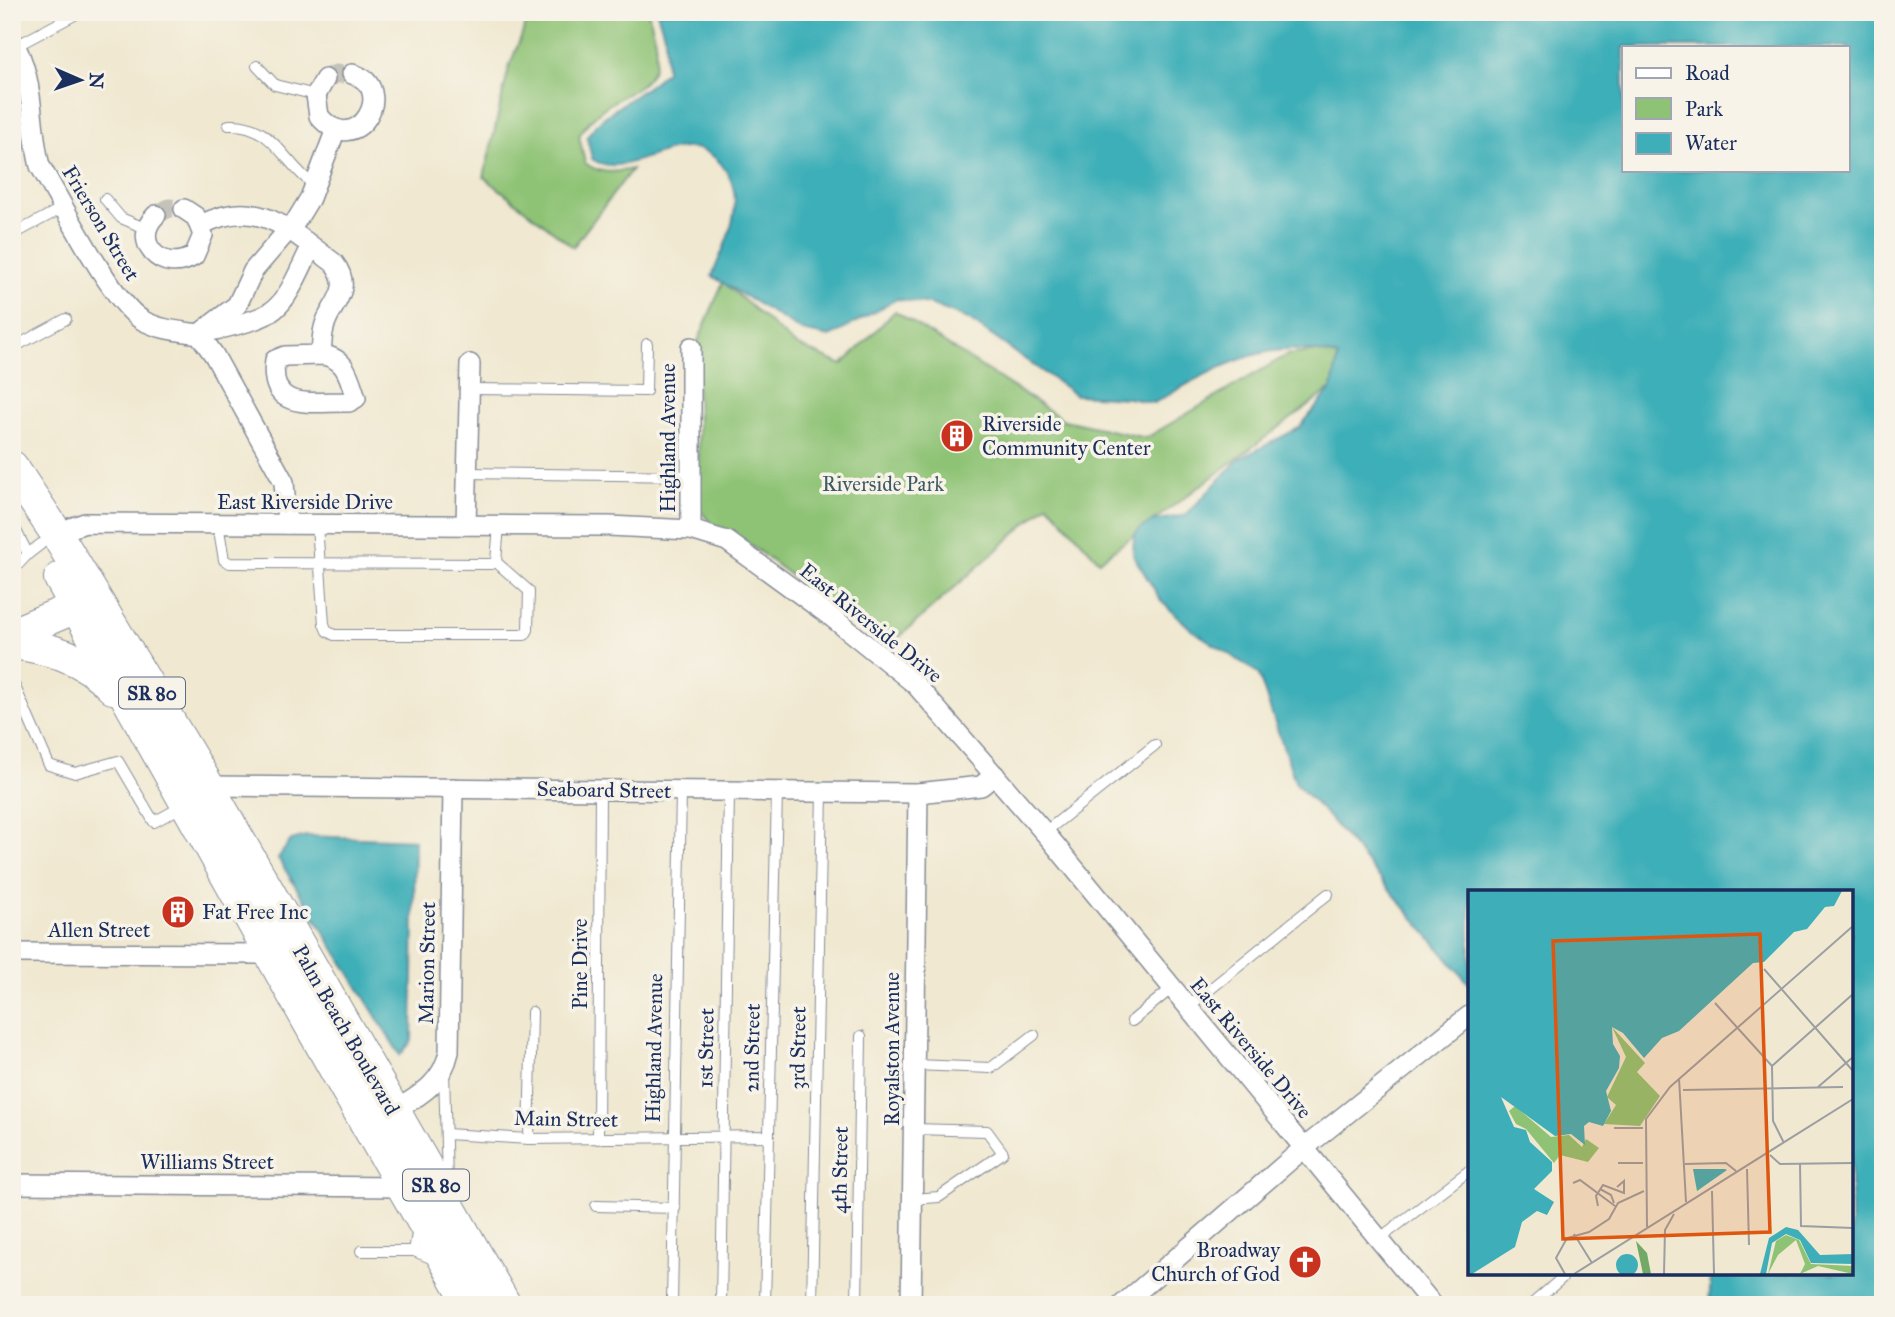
<svg xmlns="http://www.w3.org/2000/svg" width="1895" height="1317" font-family="'IM FELL Great Primer',serif">
  <style>
    .green { fill: #8ec375; stroke: #54796a; stroke-width: 2 }
    .water { fill: #3eafb8; stroke: #2c6f8b; stroke-width: 2; fill-rule: evenodd }
    .lines { fill: none; stroke-linecap: round; stroke-linejoin: round }
    .minor-tunnel { stroke: #c5c3b9; stroke-width: 19; stroke-dasharray: 19 10; stroke-linecap: butt }
    .service-casing { stroke: #868c97; stroke-width: 12 }
    .minor-casing { stroke: #868c97; stroke-width: 22 }
    .primary-casing { stroke: #868c97; stroke-width: 34 }
    .service { stroke: #fff; stroke-width: 10 }
    .minor { stroke: #fff; stroke-width: 19 }
    .primary { stroke: #fff; stroke-width: 32 }
    .labels { text-anchor: middle; dominant-baseline: central; stroke-width: 7; stroke-linejoin: round; paint-order: stroke }
    .shield { fill: #f7f3e8; stroke: #5d6a87; stroke-width: 2 }
    .shield-label { font-size: 19px; font-weight: bold; fill: #1b2f5e }
    .street-label { font-size: 21px; fill: #1b2f5e; stroke: #f7f3e8 }
    .poi-label { font-size: 21px; fill: #1b2f5e; stroke: #f7f3e8; text-anchor: start }
    .park-label { font-size: 21px; fill: #3e5b65; stroke: #f7f3e8 }
    .inset-road { fill: none; stroke: #9b9ea2; stroke-width: 2 }
    .view { fill: #de5710; fill-opacity: 0.15; stroke: #de5710; stroke-width: 3.5 }
    .inset-edge { fill: none; stroke: #1b2f5e; stroke-width: 3.5 }
  </style>
  <rect width="100%" height="100%" fill="#f7f3e8"/>
  <filter id="ink" filterUnits="userSpaceOnUse"><feTurbulence type="fractalNoise" baseFrequency=".0143" numOctaves="2"/><feDisplacementMap in="SourceGraphic" scale="14" xChannelSelector="R" yChannelSelector="G"/><feConvolveMatrix kernelMatrix="1 2 1 2 8 2 1 2 1" color-interpolation-filters="sRGB"/></filter>
  <filter id="wash" filterUnits="userSpaceOnUse"><feTurbulence type="fractalNoise" baseFrequency=".00686" numOctaves="4" result="noise"/><feDisplacementMap in="SourceGraphic" scale="28" xChannelSelector="R" yChannelSelector="G"/><feGaussianBlur stdDeviation="1.57" result="paint"/><feColorMatrix in="noise" values="0 0 0 0 0 0 0 0 0 0 0 0 0 0 0 0 0 1.4 0 .05"/><feComposite in="paint" operator="in"/></filter>
  <g filter="url(#wash)">
    <rect width="100%" height="100%" fill="#f0e8d0"/>
    <g class="green">
      <path d="M531,12H648C679,105 612,78 579,136L585,163C600,174 614,173 632,169L573,247L484,177L509,67Z"/>
      <path d="M723,282L794,344L842,365L895,311L1064,420L1146,438L1287,355L1318,351L1338,357L1332,388L1099,561L1048,504L887,648L749,544L716,528L700,511L696,346Z"/>
    </g>
    <g class="water">
      <path d="M657,12H1883V1305H1709L1711,1273H1851V892H1470V985L1326,814L1296,784L1258,673L1192,630L1162,602L1133,555L1134,536L1139,530L1153,521L1186,515L1239,459L1299,428L1332,388L1338,357C1267,334 1213,370 1154,403L1128,398L1076,395L968,319L930,304L897,299L830,337L802,331L712,276C726,240 750,200 722,165C684,118 630,185 592,159L587,137C603,110 642,96 666,71L665,38ZM1624,47H1848V170H1624Z"/>
      <path d="M306,836L415,840L412,1041L400,1055L278,858L291,840Z"/>
    </g>
  </g>
  <g filter="url(#ink)">
    <g class="lines">
      <g class="minor-tunnel">
        <path d="M325,79L336,74H352"/>
        <path d="M156,215L169,208L184,209"/>
      </g>
      <defs>
        <g id="service">
          <path d="M16,46L80,12"/>
          <path d="M257,66L275,85L316,95"/>
          <path d="M229,125C273,123 282,162 315,186"/>
          <path d="M105,199L121,218L147,229"/>
          <path d="M12,235L64,207"/>
          <path d="M12,348L66,319"/>
          <path d="M469,389L646,391L647,344"/>
          <path d="M467,473L691,476"/>
          <path d="M12,523L28,554L41,544"/>
          <path d="M218,524L224,560L230,563L491,564L496,562L499,525"/>
          <path d="M317,525L324,624L327,631L334,635H525L528,630L529,591L496,562"/>
          <path d="M12,571L28,554"/>
          <path d="M12,680L49,765L75,773L118,761L154,822L183,806"/>
          <path d="M1045,832L1155,745"/>
          <path d="M1188,1007L1328,894"/>
          <path d="M1132,1021L1172,988"/>
          <path d="M914,1065L991,1068L1034,1035"/>
          <path d="M444,1072L447,1182"/>
          <path d="M446,1134L529,1139L769,1136"/>
          <path d="M529,1139L532,1012"/>
          <path d="M598,1139L600,790"/>
          <path d="M913,1199L939,1197L1003,1153L987,1131L914,1129"/>
          <path d="M596,1206L675,1208"/>
          <path d="M418,1228L414,1251L436,1260"/>
          <path d="M1379,1239L1470,1170"/>
          <path d="M361,1251H414"/>
          <path d="M672,1305L681,791"/>
          <path d="M721,1305L729,791"/>
          <path d="M765,1305L777,792"/>
          <path d="M812,1305L822,792"/>
          <path d="M857,1305L861,1036"/>
          <path d="M1531,1305L1562,1278L1559,1273"/>
        </g>
        <g id="minor">
          <path d="M12,40C36,79 29,124 40,166C61,201 111,301 142,320C160,330 179,331 199,334L214,355L284,482L287,524"/>
          <path d="M325,79L316,95L319,116C357,162 399,86 352,74"/>
          <path d="M156,215C130,240 161,276 194,256L203,235L196,217L184,209"/>
          <path d="M201,225C258,195 289,230 334,263C350,284 340,296 329,315C322,327 322,341 321,355L285,356L275,360C268,413 311,401 349,402L356,398C349,377 346,357 321,355"/>
          <path d="M207,332C282,314 278,317 311,247"/>
          <path d="M199,334L237,305L253,271L296,221L310,198L336,129"/>
          <path d="M466,525L470,364"/>
          <path d="M691,530V347"/>
          <path d="M56,533L85,523L609,526L691,530L727,541L833,618L915,684L1051,840L1433,1305"/>
          <path d="M208,786L918,793L981,786L995,775"/>
          <path d="M12,953L270,954"/>
          <path d="M393,1112C420,1095 442,1084 449,1052L453,788"/>
          <path d="M12,1184L402,1187"/>
          <path d="M911,1305L918,793"/>
          <path d="M1122,1305L1304,1148L1469,1016"/>
        </g>
        <g id="primary">
          <path d="M12,467L56,533L208,786L505,1305"/>
          <path d="M60,578L340,1078L471,1305"/>
          <path d="M12,634L95,599"/>
          <path d="M12,643C53,649 84,657 113,688"/>
        </g>
      </defs>
      <use href="#service" class="service-casing"/>
      <use href="#minor" class="minor-casing"/>
      <use href="#primary" class="primary-casing"/>
      <use href="#service" class="service"/>
      <use href="#minor" class="minor"/>
      <use href="#primary" class="primary"/>
    </g>
  </g>
  <defs>
    <symbol id="building-disc" viewBox="-11 -11 22 22"><circle r="9.5" fill="#c8321e" stroke="#f7f3e8"/><path d="M-4-6H4V6H1V3H-1V6H-4ZM-2.5-4.3h1.7v1.8h-1.7ZM.8-4.3h1.7v1.8H.8ZM-2.5-1h1.7V.8h-1.7ZM.8-1h1.7V.8H.8Z" fill="#fff"/></symbol>
    <symbol id="church-disc" viewBox="-11 -11 22 22"><circle r="9.5" fill="#c8321e" stroke="#f7f3e8"/><path d="M-1.2-6h2.4v3.5h3.3v2.4h-3.3V6h-2.4V-.1h-3.3v-2.4h3.3Z" fill="#fff"/></symbol>
  </defs>
  <g fill-rule="evenodd">
    <use href="#building-disc" x="938" y="417" width="38" height="38"/>
    <use href="#building-disc" x="159" y="893" width="38" height="38"/>
    <use href="#church-disc" x="1286" y="1243" width="38" height="38"/>
  </g>
  <g class="labels">
    <g class="shield">
      <rect x="119" y="677.5" width="66" height="31" rx="5"/>
      <rect x="403" y="1169.5" width="66" height="31" rx="5"/>
    </g>
    <g class="shield-label">
      <text x="152" y="693">SR 80</text>
      <text x="436" y="1185">SR 80</text>
    </g>
    <g class="street-label">
      <text transform="translate(101 223) rotate(59)">Frierson Street</text>
      <text transform="translate(668 438) rotate(-90)">Highland Avenue</text>
      <text x="305" y="502">East Riverside Drive</text>
      <text transform="translate(871 623) rotate(39)">East Riverside Drive</text>
      <text transform="translate(604 790) rotate(1)">Seaboard Street</text>
      <text x="99" y="930">Allen Street</text>
      <text transform="translate(427 963) rotate(-89)">Marion Street</text>
      <text transform="translate(580 964) rotate(-90)">Pine Drive</text>
      <text transform="translate(346 1030) rotate(60)">Palm Beach Boulevard</text>
      <text transform="translate(654 1048) rotate(-89)">Highland Avenue</text>
      <text transform="translate(706 1048) rotate(-89)">1st Street</text>
      <text transform="translate(752 1048) rotate(-89)">2nd Street</text>
      <text transform="translate(798 1048) rotate(-89)">3rd Street</text>
      <text transform="translate(1251 1048) rotate(50)">East Riverside Drive</text>
      <text transform="translate(892 1049) rotate(-90)">Royalston Avenue</text>
      <text transform="translate(566 1119) rotate(1)">Main Street</text>
      <text x="207" y="1162">Williams Street</text>
      <text transform="translate(840 1170) rotate(-89)">4th Street</text>
    </g>
    <g class="poi-label">
      <text x="982" y="424">Riverside<tspan x="982" dy="24">Community Center</tspan></text>
      <text x="202" y="912">Fat Free Inc</text>
      <text x="1280" y="1250" text-anchor="end">Broadway<tspan x="1280" dy="24">Church of God</tspan></text>
    </g>
    <g class="park-label">
      <text x="883" y="484">Riverside Park</text>
    </g>
  </g>
  <g transform="translate(1468 890)">
    <rect width="385" height="385" fill="#f0e8d0"/>
    <path d="M144,137L177,173L169,182L192,206L172,236L136,234L148,215L139,207L158,167ZM47,216L83,247L101,245L114,257L118,249L131,258L120,272L92,265L86,273L58,239L48,234L41,221ZM318,345L331,350L343,374L385,376V384L350,376L332,384L337,374L328,350L310,365L300,384L308,351Z" fill="#8ec375"/>
    <path d="M168,351L179,363L183,384H175Z" fill="#72a966"/>
    <path d="M0,1H374L366,16L357,17L339,39L326,42L296,72L285,73L211,141L194,148L176,168L155,143L144,137L145,154L152,166L151,178L138,201L143,221L135,236L121,232L116,236L117,255L103,244L87,246L33,207L46,237L58,240L62,252L84,272V281L66,299L86,312L79,325L69,321L54,332L47,357L4,384H0ZM225,279H257L259,280L229,301ZM318,337L330,340L352,365L385,364V374L343,373L332,350L318,344L304,353L298,384H292L301,348ZM148 375a11 11 0 1 1 22 0a11 11 0 1 1-22 0Z" fill="#3eafb8"/>
    <path class="inset-road" d="M296,79L385,181M247,113L304,176L305,231L316,253M304,176L385,104M211,188L218,312M350,197L385,167M215,200L375,197M146,238H175M302,265L312,274L385,273M150,273H175M217,274L258,273L268,281M332,274L333,336L385,338M279,279L281,355M105,293L112,290L147,316M132,299L143,305L146,313M244,301L246,384M130,316L128,306L135,295L156,303V291L149,297M179,337L178,229L202,197L385,36M106,344L124,373M97,384L88,368L99,348L121,342L141,329L150,313L176,301M106,384L385,209M196,384L197,340L206,324"/>
    <path class="view" d="M292,44L302,342L95,349L85,51Z"/>
    <rect width="385" height="385" class="inset-edge"/>
  </g>
  <rect width="1895" height="1317" fill="none" stroke="#f7f3e8" stroke-width="42"/>
  <rect x="1622" y="46" width="228" height="126" fill="#f7f3e8" stroke="#9fa5b1" stroke-width="2"/>
  <rect x="1636" y="68" width="35" height="10" fill="#ffffff" stroke="#9fa5b1" stroke-width="2"/>
  <text x="1685" y="80" font-size="21" fill="#1b2f5e">Road</text>
  <rect x="1636" y="98" width="35" height="21" fill="#8ec375" stroke="#9fa5b1" stroke-width="2"/>
  <text x="1685" y="116" font-size="21" fill="#1b2f5e">Park</text>
  <rect x="1636" y="133" width="35" height="21" fill="#3eafb8" stroke="#9fa5b1" stroke-width="2"/>
  <text x="1685" y="150" font-size="21" fill="#1b2f5e">Water</text>
  <g transform="translate(80 80) rotate(92)" stroke="#f7f3e8" stroke-width="5" paint-order="stroke">
  <path d="M0-5L12 26L0 18L-12 26Z" fill="#1b2f5e"/>
  <text y="-10" font-size="19" font-weight="bold" text-anchor="middle" fill="#1b2f5e">N</text>
  </g>
</svg>
